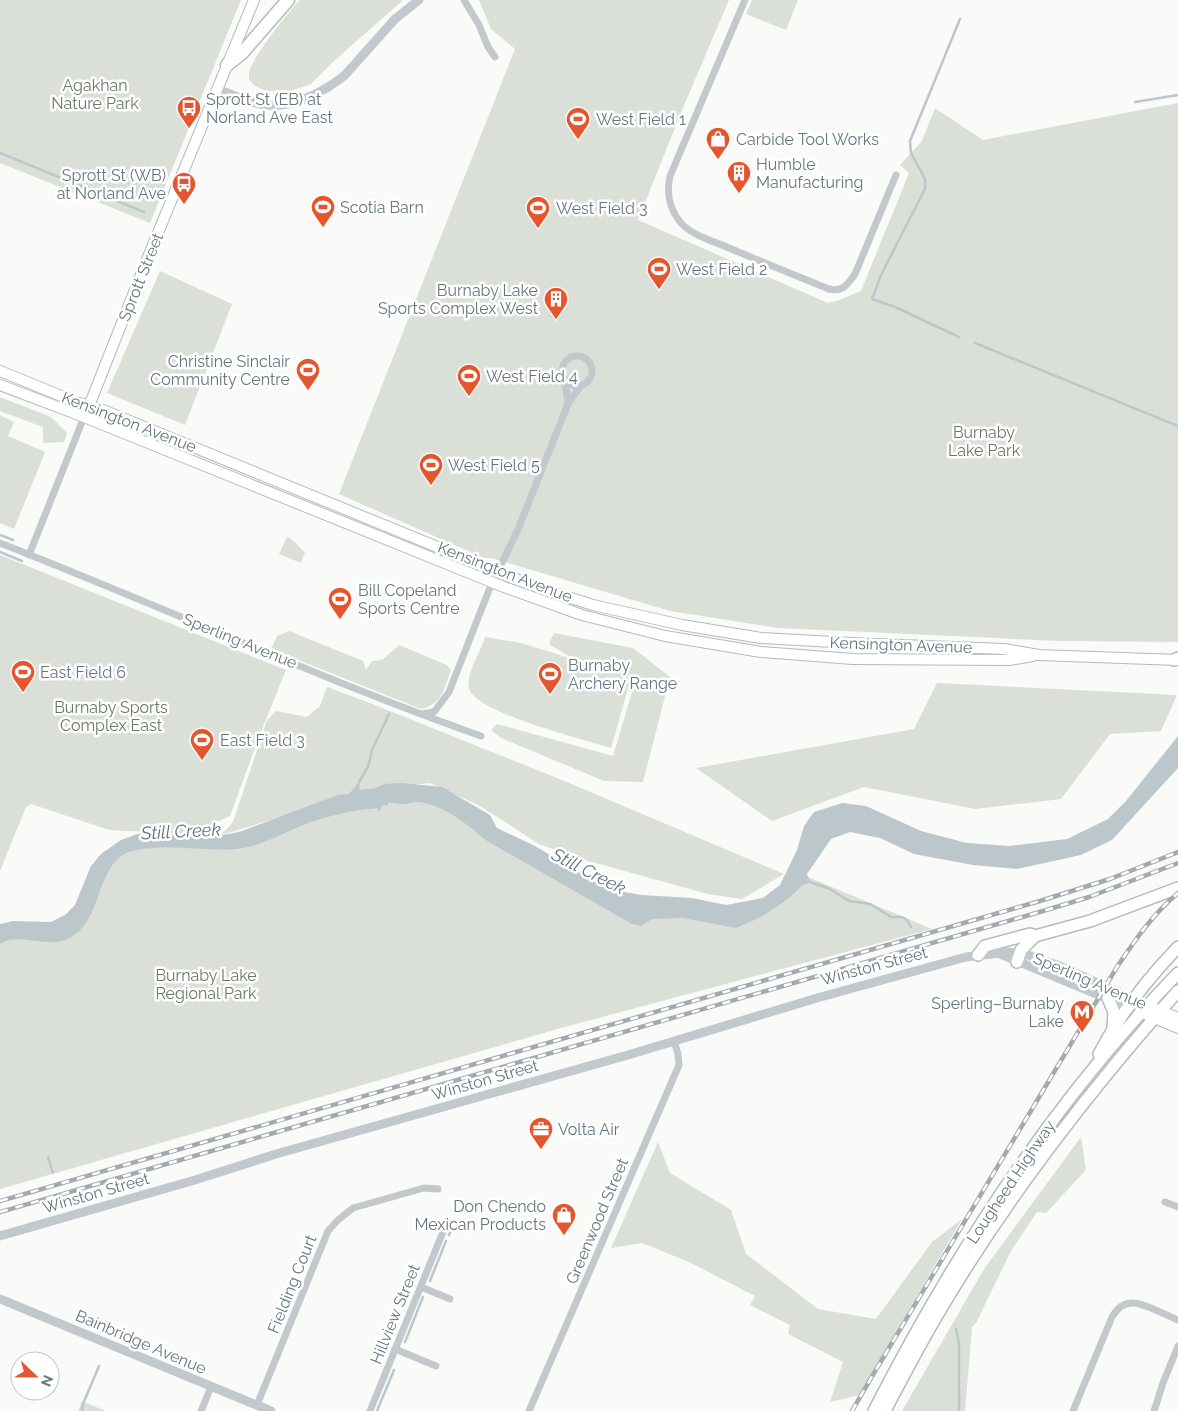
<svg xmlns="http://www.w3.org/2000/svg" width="1178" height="1411" font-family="Raleway,sans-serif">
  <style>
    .green { fill: #dadfd7 }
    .water { fill: #bbc7cb }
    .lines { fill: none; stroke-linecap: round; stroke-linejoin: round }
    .stream { stroke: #bbc7cb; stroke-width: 2.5 }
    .secondary-casing { stroke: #b3babf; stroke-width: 12 }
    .primary-casing { stroke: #b5babe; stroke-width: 14 }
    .motorway-casing { stroke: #b4b9bd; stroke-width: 15 }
    .minor { stroke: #c3c8cc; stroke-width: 7 }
    .tertiary { stroke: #c3c8cc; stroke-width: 9 }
    .secondary { stroke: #fff; stroke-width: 10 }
    .primary { stroke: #fff; stroke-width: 11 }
    .motorway { stroke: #fff; stroke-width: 12 }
    .rail-casing { stroke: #a2aab0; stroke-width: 4.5 }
    .rail { stroke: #fff; stroke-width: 2.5; stroke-dasharray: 8; stroke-linecap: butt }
    .labels { text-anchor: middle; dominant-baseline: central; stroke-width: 5; stroke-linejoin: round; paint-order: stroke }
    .park-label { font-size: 16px; fill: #687a64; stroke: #fff }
    .poi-label { font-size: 16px; fill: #657683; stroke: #fff; text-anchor: start }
    .street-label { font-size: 16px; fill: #657683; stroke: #fff }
    .water-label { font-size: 18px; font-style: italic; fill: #60757c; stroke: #fff }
  </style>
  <rect width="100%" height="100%" fill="#fafaf8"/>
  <g class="green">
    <path d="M0,0H241L150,223L0,163Z"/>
    <path d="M300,0H403L334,61L311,84L290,91H266L255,86L249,80C249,79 249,73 249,72C253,57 288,12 300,0Z"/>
    <path d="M479,0H729L685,103L638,220L828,303L839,300L861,291L909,173L900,165L922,141L935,108L983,140L1178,103V642L1059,641L778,628L670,611L491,558H484L339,494L515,49L491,29Z"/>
    <path d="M752,0H798L786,30L746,14Z"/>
    <path d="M160,271L232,304L185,425L107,393Z"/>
    <path d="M0,397L51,417L67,433L64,442L43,443V427L0,411Z"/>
    <path d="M0,415L14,422L8,436L45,452L14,529L0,523Z"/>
    <path d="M287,537C295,540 298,547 305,552L301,563L279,554Z"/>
    <path d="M0,555L286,670L262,729L230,816L191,834L109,830L31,804L26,807L0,871Z"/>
    <path d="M289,631L363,661L366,670L372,661L382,660L399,645L447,665L451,670C444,688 443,704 421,709L271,649L277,636Z"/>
    <path d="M554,633L633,648L670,677L643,782L604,781L501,738L491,730L497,724L613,756L636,679L631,678L611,748C584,740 482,714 470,691C463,677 482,650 485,637L521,643L579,661L570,657L549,644Z"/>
    <path d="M937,683L1177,695L1161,731L1110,734L1061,799L975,809L864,787L772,821L696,768L914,729Z"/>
    <path d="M327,687L370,703L562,780L784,874L742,899L708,894L581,859L539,844L480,806L430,783L371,790L221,835L233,822L267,720L276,711L307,717L320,706Z"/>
    <path d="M409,796L459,814L626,914L746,920L808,877L932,929L561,1028L0,1189V941L15,938L56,935L107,870L123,851L164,846L241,845L321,815Z"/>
    <path d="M1081,1137L1086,1170L1046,1213L1037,1212L1011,1251L976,1323L972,1327L965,1411H902L984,1269Z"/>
    <path d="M658,1142L670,1173L731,1210L746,1254L818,1309L876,1319L932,1242L962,1219L859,1395L830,1402L843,1362L788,1334L790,1325L750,1305L755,1296L689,1262L642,1243L611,1248Z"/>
    <path d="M82,1401L106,1411H78Z"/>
  </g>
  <path class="water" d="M1178,736V768L1112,840L1081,855L1017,869L973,865L914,854L880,838L850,832L831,839L807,874L810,882L801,886L797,891L785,901L761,917L736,928L683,918L652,919L641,926L632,924L484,839C468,824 439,802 416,802C412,802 408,804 404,804C399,804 394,802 388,803V806L383,805L379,812L378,808C354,810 331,815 308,823C284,832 263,846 237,849C209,852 143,840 121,856C95,877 101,920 70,938C47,950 19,931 0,944V924L13,921L51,922L65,915L75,905L91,866L101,854L121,840L137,834L217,836L239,832L338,795L349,794L359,782L360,790L375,788L384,784L402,783L442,787L490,815L497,828L535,846L607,889L641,895L692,898L726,905L763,898L780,885L797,850L804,826L814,812L842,803L866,806L921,831L967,843L1010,846L1067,839L1108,819L1126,801Z"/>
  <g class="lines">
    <g class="stream">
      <path d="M1135,102L1178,95"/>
      <path d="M0,153L144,212"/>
      <path d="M959,337L895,307L872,299L881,275L925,189V179L911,153L910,141L960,19"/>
      <path d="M975,343L1178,426"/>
      <path d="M0,535L13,540"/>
      <path d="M0,552L22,561"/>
      <path d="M359,782L368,767L372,750L389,714"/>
      <path d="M810,882L830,889L849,901L870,904L891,917H902L907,920L911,927"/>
      <path d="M48,1157L53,1173"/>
      <path d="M449,1235L452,1227"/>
      <path d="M430,1281L446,1241"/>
      <path d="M956,1329L959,1343V1411"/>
      <path d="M405,1342L423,1297"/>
      <path d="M82,1411L83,1404L99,1366"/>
      <path d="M377,1411L394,1370"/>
    </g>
    <defs>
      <g id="secondary">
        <path d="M0,371L76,402L103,410L513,578L543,589L593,605L682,625L761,638L851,643L1004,649L1039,655L1178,660"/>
        <path d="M0,385L84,417L504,587L582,615L665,636L761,652L853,659L1009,660L1033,656"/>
        <path d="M87,411L148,257L254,0"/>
        <path d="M1147,1005L1178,1018"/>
        <path d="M1140,1012L1178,1028"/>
      </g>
      <g id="primary">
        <path d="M1174,660L1178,658"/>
        <path d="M978,955L985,946L1030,934L1035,936L1090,921L1178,888"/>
        <path d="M1017,962L1021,950L1035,936"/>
        <path d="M1108,998L1114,1012L1113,1027"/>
        <path d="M1099,1054C1120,1014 1147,979 1178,947"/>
        <path d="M874,1411C954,1254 1055,1100 1178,973"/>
        <path d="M885,1411C896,1389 908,1368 919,1347C990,1219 1080,1101 1178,991"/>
      </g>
      <path id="motorway" d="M227,65L242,53L288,0"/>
    </defs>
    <use href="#secondary" class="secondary-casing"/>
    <use href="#primary" class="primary-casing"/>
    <use href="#motorway" class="motorway-casing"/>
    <g class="minor">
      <path d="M464,0L479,25L488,47L495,57"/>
      <path d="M745,0L670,176C666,193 670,210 681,223C693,236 713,241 729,248C762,262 795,275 829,289C843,292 847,285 855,274L896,175"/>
      <circle cx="577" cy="371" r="15"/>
      <path d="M565,380L568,404"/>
      <path d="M0,543C161,606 318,678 481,736"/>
      <path d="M29,555L84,417"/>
      <path d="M422,714L434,712L449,692L489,590L519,527L568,404L581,385"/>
      <path d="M1165,1202L1178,1207"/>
      <path d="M421,1287L450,1299"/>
      <path d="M395,1349L436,1366"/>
      <path d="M257,1405L328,1231L338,1220L353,1208L424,1188L438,1189"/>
      <path d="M201,1411L211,1387"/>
      <path d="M370,1411L445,1227"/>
      <path d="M529,1411L679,1065L678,1054L674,1041"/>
      <path d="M1073,1411L1112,1317C1117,1309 1123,1302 1134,1303C1143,1303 1168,1316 1178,1320"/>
      <path d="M1154,1411L1163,1383L1178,1346"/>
    </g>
    <g class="tertiary">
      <path d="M217,89C233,95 249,103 266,105C293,108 324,92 345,75L395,19L419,0"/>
      <path d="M1000,954L1140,1012"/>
      <path d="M0,1236L195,1180L276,1154L628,1055L817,998L966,957L1008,952L1028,955L1060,966L1147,1005"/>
      <path d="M0,1299L271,1411"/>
    </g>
    <use href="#secondary" class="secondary"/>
    <use href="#primary" class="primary"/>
    <use href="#motorway" class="motorway"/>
    <defs>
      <g id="rail">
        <path d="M0,1201L1040,901L1110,879L1178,852"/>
        <path d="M0,1212L1043,911L1089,897L1178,863"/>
        <path d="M852,1411L874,1373L1117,967C1135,940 1153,914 1178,893"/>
      </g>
    </defs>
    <use href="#rail" class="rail-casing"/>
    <use href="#rail" class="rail"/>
  </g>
  <defs>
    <symbol id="bus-pin" viewBox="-11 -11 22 30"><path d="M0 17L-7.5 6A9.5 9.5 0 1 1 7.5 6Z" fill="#e4572e" stroke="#fff"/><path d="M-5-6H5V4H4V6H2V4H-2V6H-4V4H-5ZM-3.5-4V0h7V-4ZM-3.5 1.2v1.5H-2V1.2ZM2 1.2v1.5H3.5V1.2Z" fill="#fff"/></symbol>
    <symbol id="stadium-pin" viewBox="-11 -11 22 30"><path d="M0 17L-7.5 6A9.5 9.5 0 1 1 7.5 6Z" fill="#e4572e" stroke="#fff"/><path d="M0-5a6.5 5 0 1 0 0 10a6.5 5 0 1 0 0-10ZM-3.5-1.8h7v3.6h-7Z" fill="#fff"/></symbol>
    <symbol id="shop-pin" viewBox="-11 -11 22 30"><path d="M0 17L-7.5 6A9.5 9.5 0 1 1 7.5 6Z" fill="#e4572e" stroke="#fff"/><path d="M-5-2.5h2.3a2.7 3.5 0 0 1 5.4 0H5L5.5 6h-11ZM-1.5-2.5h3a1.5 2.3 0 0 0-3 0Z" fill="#fff"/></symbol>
    <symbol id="building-pin" viewBox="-11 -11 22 30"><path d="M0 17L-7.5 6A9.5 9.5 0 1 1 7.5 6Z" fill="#e4572e" stroke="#fff"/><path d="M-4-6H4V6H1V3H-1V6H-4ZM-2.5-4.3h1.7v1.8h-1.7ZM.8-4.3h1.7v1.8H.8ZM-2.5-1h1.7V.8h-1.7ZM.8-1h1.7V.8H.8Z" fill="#fff"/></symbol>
    <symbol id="metro-pin" viewBox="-11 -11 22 30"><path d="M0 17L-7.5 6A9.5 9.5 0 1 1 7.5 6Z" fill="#e4572e" stroke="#fff"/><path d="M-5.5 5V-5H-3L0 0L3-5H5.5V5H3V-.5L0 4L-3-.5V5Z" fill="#fff"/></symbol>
    <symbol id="office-pin" viewBox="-11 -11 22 30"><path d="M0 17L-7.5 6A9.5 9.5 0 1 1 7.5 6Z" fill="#e4572e" stroke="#fff"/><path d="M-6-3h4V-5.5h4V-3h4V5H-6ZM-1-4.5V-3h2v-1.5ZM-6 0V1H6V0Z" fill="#fff"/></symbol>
  </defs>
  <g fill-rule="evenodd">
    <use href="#bus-pin" x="175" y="94" width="28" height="38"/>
    <use href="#stadium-pin" x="564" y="105" width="28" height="38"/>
    <use href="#shop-pin" x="704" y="125" width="28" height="38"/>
    <use href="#building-pin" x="725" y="159" width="28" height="38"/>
    <use href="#bus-pin" x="170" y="170" width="28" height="38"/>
    <use href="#stadium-pin" x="309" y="193" width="28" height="38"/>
    <use href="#stadium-pin" x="524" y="194" width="28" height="38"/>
    <use href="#stadium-pin" x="645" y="255" width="28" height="38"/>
    <use href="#building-pin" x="542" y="285" width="28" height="38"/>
    <use href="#stadium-pin" x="294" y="356" width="28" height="38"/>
    <use href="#stadium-pin" x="455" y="362" width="28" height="38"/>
    <use href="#stadium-pin" x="417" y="451" width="28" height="38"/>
    <use href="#stadium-pin" x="326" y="585" width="28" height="38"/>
    <use href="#stadium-pin" x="9" y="658" width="28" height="38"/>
    <use href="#stadium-pin" x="536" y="660" width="28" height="38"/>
    <use href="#stadium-pin" x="188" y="726" width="28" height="38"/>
    <use href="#metro-pin" x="1068" y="998" width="28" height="38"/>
    <use href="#office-pin" x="527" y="1115" width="28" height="38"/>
    <use href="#shop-pin" x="550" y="1201" width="28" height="38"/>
  </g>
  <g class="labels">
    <g class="park-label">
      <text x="95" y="85">Agakhan<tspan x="95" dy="18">Nature Park</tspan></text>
      <text x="984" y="432">Burnaby<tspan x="984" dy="18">Lake Park</tspan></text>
      <text x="111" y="707">Burnaby Sports<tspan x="111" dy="18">Complex East</tspan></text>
      <text x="206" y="975">Burnaby Lake<tspan x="206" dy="18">Regional Park</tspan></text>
    </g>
    <g class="poi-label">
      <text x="206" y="99">Sprott St (EB) at<tspan x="206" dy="18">Norland Ave East</tspan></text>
      <text x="596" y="119">West Field 1</text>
      <text x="736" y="139">Carbide Tool Works</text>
      <text x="756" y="164">Humble<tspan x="756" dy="18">Manufacturing</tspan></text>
      <text x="166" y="175" text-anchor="end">Sprott St (WB)<tspan x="166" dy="18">at Norland Ave</tspan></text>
      <text x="340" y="207">Scotia Barn</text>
      <text x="556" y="208">West Field 3</text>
      <text x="676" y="269">West Field 2</text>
      <text x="538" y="290" text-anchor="end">Burnaby Lake<tspan x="538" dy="18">Sports Complex West</tspan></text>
      <text x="290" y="361" text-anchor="end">Christine Sinclair<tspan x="290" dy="18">Community Centre</tspan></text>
      <text x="486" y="376">West Field 4</text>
      <text x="448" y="465">West Field 5</text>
      <text x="358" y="590">Bill Copeland<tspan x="358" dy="18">Sports Centre</tspan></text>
      <text x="568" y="665">Burnaby<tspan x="568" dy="18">Archery Range</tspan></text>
      <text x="40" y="672">East Field 6</text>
      <text x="220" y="740">East Field 3</text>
      <text x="1064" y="1003" text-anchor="end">Sperling–Burnaby<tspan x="1064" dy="18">Lake</tspan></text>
      <text x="558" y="1129">Volta Air</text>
      <text x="546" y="1206" text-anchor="end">Don Chendo<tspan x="546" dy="18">Mexican Products</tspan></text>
    </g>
    <g class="street-label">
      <text transform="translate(141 277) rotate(-68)">Sprott Street</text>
      <text transform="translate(129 422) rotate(21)">Kensington Avenue</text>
      <text transform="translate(505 572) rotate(21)">Kensington Avenue</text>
      <text transform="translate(240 641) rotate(22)">Sperling Avenue</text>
      <text transform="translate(901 645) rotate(2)">Kensington Avenue</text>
      <text transform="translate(874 966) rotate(-15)">Winston Street</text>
      <text transform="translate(1090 981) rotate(23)">Sperling Avenue</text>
      <text transform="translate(485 1080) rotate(-16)">Winston Street</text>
      <text transform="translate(1011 1182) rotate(-56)">Lougheed Highway</text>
      <text transform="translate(96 1193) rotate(-16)">Winston Street</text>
      <text transform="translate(597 1221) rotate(-67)">Greenwood Street</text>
      <text transform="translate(292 1284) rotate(-68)">Fielding Court</text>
      <text transform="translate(395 1314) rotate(-68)">Hillview Street</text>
      <text transform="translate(141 1342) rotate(23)">Bainbridge Avenue</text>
    </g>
    <g class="water-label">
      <text transform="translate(181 831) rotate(-3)">Still Creek</text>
      <text transform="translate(589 871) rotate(27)">Still Creek</text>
    </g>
  </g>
  <g transform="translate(35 1376) rotate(112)"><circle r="24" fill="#ffffff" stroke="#c1c8cd"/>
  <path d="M0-4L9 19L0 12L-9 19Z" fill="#e4572e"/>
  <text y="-8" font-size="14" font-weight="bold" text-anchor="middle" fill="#657683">N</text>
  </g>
</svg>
